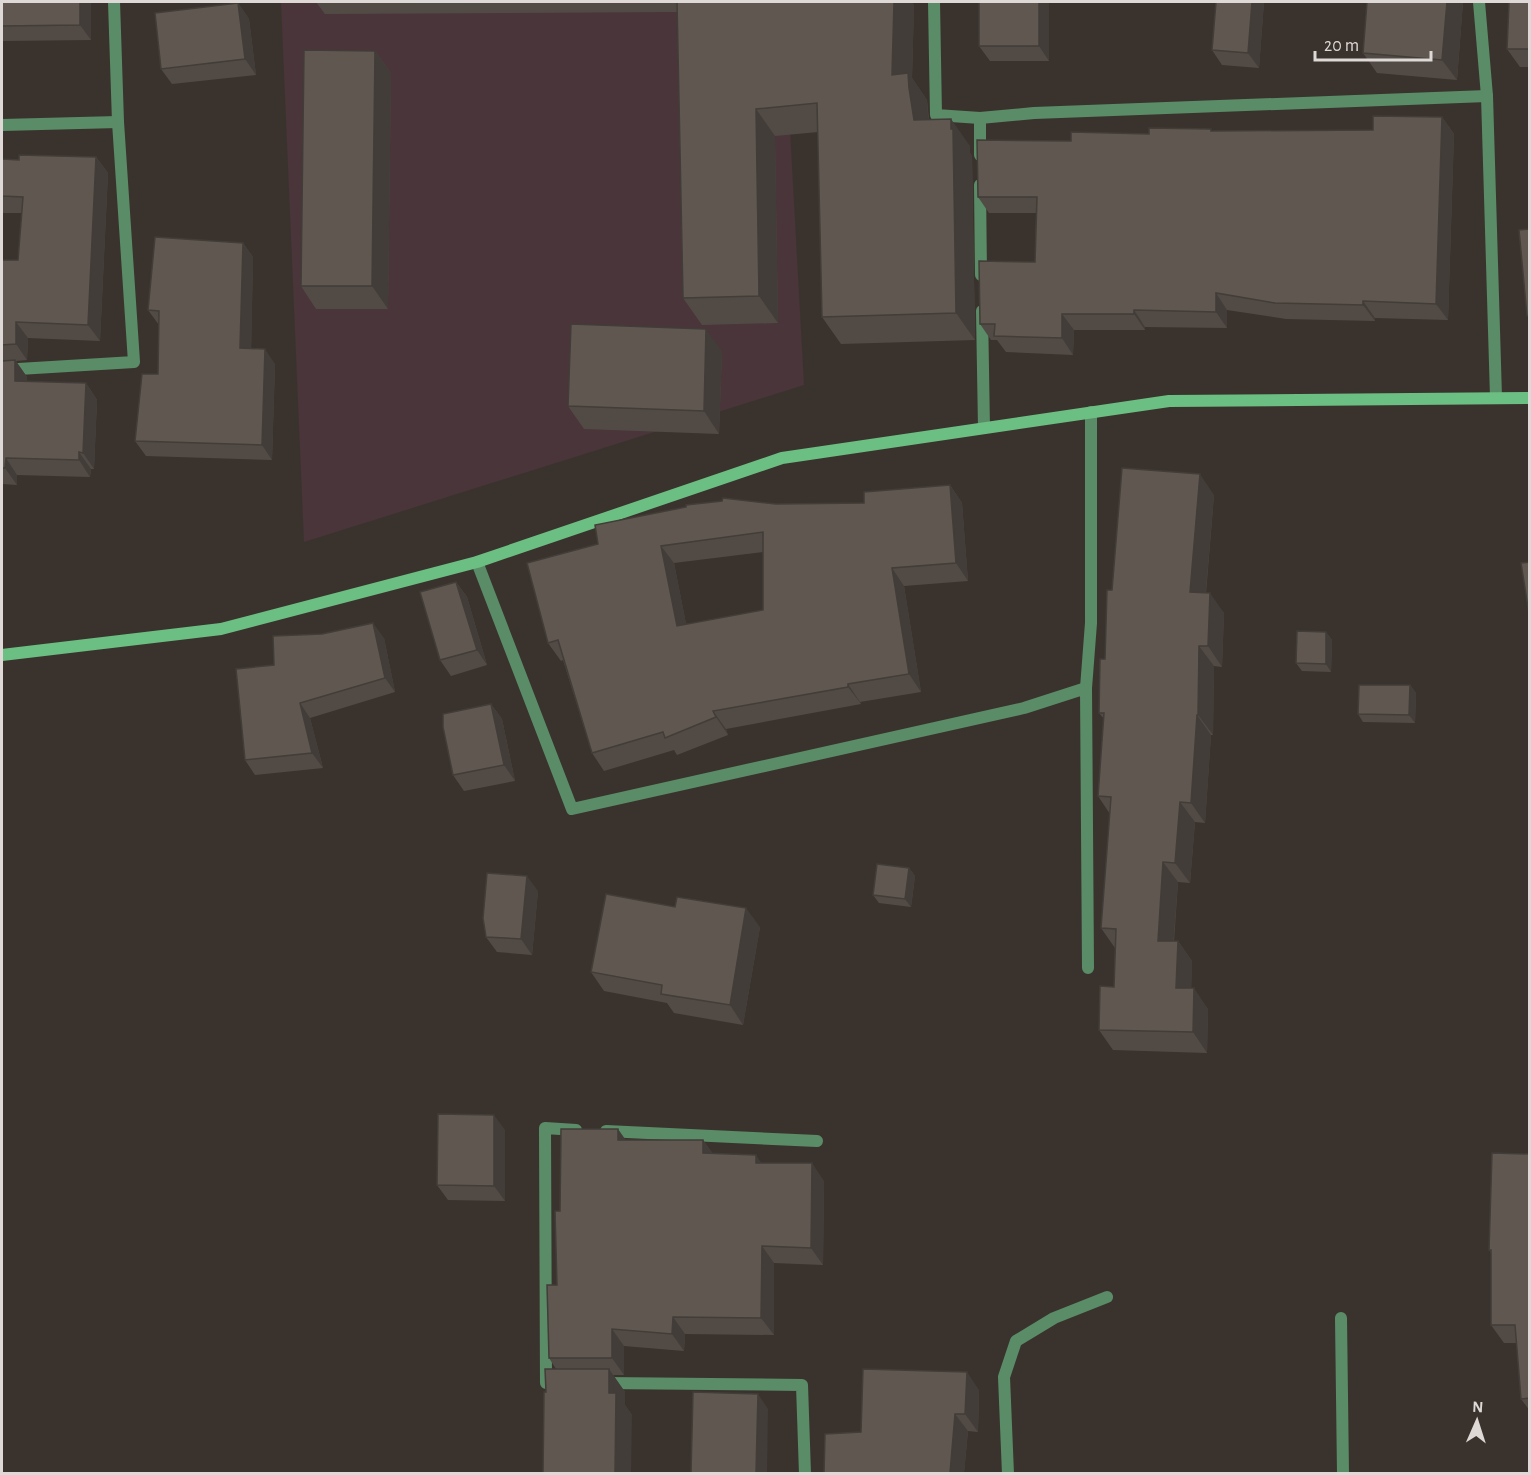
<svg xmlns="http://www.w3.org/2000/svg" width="1531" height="1475" font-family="'Alegreya Sans',sans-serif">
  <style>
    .education { fill: #4a353a }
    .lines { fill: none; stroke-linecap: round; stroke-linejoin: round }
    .minor { stroke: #5a8d67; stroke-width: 12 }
    .secondary { stroke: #6bbf82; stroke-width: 12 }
    .wall { fill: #524b45; fill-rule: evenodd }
    .shaded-wall { fill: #423d38 }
    .building { fill: #5f5750; stroke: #423d38; stroke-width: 1.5; fill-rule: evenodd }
  </style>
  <rect width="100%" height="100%" fill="#3a332d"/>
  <path class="education" d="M281,2H783L804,385L304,542Z"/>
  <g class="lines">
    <g class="minor">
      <path d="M934,2L936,115L980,118L1034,113L1487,96"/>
      <path d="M1479,2L1487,96L1496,397"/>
      <path d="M2,125L118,122"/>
      <path d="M980,155V118"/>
      <path d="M980,185L981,275"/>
      <path d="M982,311L984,428"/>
      <path d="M2,370L134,362L118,122L114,2"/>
      <path d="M477,562L572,809L1024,708L1086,688L1088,968"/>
      <path d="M1086,688L1091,623V412"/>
      <path d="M606,1131L817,1141"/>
      <path d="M1341,1318L1343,1474"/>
      <path d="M546,1383L545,1128L576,1130"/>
      <path d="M604,1383L802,1385L805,1474"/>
      <path d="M1008,1474L1004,1377L1016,1341L1054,1318L1107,1297"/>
    </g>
    <path class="secondary" d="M2,655L221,629L477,562L782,458L1169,401L1530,398"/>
  </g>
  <g class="wall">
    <path d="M2,2H91V40L2,41Z"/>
    <path d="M316,2H911L914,5L912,78L927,100L929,120L970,146V153L972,156L975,340L841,344L822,317L818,132L775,136L778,323L702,325L683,298L677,12L325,14Z"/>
    <path d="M1049,2V61H990L979,46Z"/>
    <path d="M1216,2H1264L1259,68L1222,65L1212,50Z"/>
    <path d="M1463,2L1457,80L1377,73L1363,53Z"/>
    <path d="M1530,2V67H1520L1507,49Z"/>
    <path d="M238,3L249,19L256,75L172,84L161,69Z"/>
    <path d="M375,51L391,73L388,309H316L301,286Z"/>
    <path d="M1442,117L1454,134L1448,320L1375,318V321L1286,319L1227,310V328L1145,327V330H1074L1073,355L1006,352L997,340H991L980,324L1035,262L1036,213H989L978,197L1071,141L1149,134L1213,131L1373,130Z"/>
    <path d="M96,157L108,173L100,341L28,338L27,360L16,361L27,377V382L86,383L97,400L94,469H91L90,477L17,475V485L2,484V260H18L22,213H2V159L19,160Z"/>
    <path d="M243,243L253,257L251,349L275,364L272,460L146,456L135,441L158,374L159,325L148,310Z"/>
    <path d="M722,351L719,434L584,429L568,406Z"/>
    <path d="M950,485L962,503L968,581L904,586L921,692L860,702L861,704L726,729L728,735L677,755L674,750L604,771L592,753L563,660L561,661L548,643L527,563L776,504L864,503ZM763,552V610L686,624L674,563Z"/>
    <path d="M1214,495L1206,593L1224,613L1222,667L1214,666L1213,735H1211L1205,823L1195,822L1190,883L1178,882L1174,941H1178L1192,961L1191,988L1208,1009L1207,1053L1113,1050L1099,1030L1114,987L1115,948L1101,928L1110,814L1098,796L1104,719L1099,713L1105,659L1112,590Z"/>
    <path d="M456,582L467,597L487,665L451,676L440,660Z"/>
    <path d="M1326,632L1332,640L1331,672L1302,671L1296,663Z"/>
    <path d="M384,638L395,692L310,718L323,768L255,775L245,760L274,665Z"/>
    <path d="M1410,685L1416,693L1415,723L1363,722L1358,714Z"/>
    <path d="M491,704L502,719L515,781L464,791L453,775Z"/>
    <path d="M909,868L915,876L911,907L879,903L873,895Z"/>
    <path d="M538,891L532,955L497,952L486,937Z"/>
    <path d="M760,927L743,1025L674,1013L667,1003L604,991L591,972Z"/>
    <path d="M505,1130V1201L448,1200L437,1185Z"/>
    <path d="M626,1140H703L713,1154L761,1163L824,1181L823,1265L774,1263V1335L685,1334L684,1351L624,1346V1375H613L625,1392V1405L632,1415L546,1392L556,1369L549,1358L557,1285L560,1211Z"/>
    <path d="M1530,1154V1411L1521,1399L1517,1343H1504L1491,1325V1253L1489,1250Z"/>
    <path d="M979,1390L978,1432L968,1431L964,1473H824L861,1432Z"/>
  </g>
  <g class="shaded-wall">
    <path d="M80,2H91V40L80,25Z"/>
    <path d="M894,2H911L914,5L912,78L927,100L928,115L933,147L914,120L892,75Z"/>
    <path d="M1039,2H1049V61L1039,46Z"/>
    <path d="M1252,2H1264L1259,68L1248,53Z"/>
    <path d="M1447,2H1463L1457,80L1442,60Z"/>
    <path d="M238,3L249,19L256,75L245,59Z"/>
    <path d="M375,51L391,73L388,309L372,286Z"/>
    <path d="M756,109L775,136L778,323L759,296Z"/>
    <path d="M1442,117L1454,134L1448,320L1436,304Z"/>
    <path d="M951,119L970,146V153L972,156L975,340L956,313Z"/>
    <path d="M96,157L108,173L100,341L88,325Z"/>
    <path d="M243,243L253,257L251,363L240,348Z"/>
    <path d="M1216,293L1227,310V328L1216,312Z"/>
    <path d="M1363,301L1375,318V321L1363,305Z"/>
    <path d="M1134,310L1145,327V330L1134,314Z"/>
    <path d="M1062,314L1074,330L1073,355L1062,338Z"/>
    <path d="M16,322L28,338L27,360L16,344Z"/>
    <path d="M706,329L722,351L719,434L704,411Z"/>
    <path d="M265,349L275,364L272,460L262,445Z"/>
    <path d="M15,360L27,377L26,398L15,381Z"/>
    <path d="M86,383L97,400L94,469L83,453Z"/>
    <path d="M79,452L91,469L90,477L79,460Z"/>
    <path d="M6,458L17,475V485L5,468Z"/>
    <path d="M1200,474L1214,495L1204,613L1190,592Z"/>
    <path d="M950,485L962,503L968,581L956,563Z"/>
    <path d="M661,546L674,563L690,644L677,626Z"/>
    <path d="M892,568L904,586L921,692L909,674Z"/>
    <path d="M456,582L467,597L487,665L477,650Z"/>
    <path d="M1210,593L1224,613L1222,667L1208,646Z"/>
    <path d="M373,623L384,638L395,692L385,678Z"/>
    <path d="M1326,632L1332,640L1331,672L1326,664Z"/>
    <path d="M1199,646L1214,666L1213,735L1198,715Z"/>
    <path d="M848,684L860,702L861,704L848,687Z"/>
    <path d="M1410,685L1416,693L1415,723L1409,715Z"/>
    <path d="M300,703L310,718L323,768L312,753Z"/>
    <path d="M491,704L502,719L515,781L504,765Z"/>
    <path d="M713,711L726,729L728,735L716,717Z"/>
    <path d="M1197,715L1211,735L1205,823L1191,803Z"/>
    <path d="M1180,802L1195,822L1190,883L1175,863Z"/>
    <path d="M1163,862L1178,882L1172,961L1158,941Z"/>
    <path d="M909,868L915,876L911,907L905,899Z"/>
    <path d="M527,876L538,891L532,955L521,939Z"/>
    <path d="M746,908L760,927L743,1025L730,1005Z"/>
    <path d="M1178,941L1192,961L1191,1009L1176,988Z"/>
    <path d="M1194,988L1208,1009L1207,1053L1193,1032Z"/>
    <path d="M494,1115L505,1130V1201L494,1186Z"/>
    <path d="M618,1129L630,1146L618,1140Z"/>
    <path d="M703,1140L715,1157L703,1153Z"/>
    <path d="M756,1155L768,1173L756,1163Z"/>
    <path d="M812,1163L824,1181L823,1265L811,1248Z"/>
    <path d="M762,1246L774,1263V1335L761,1318Z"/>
    <path d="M673,1317L685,1334L684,1351L672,1334Z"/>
    <path d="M612,1329L624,1346V1375L612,1358Z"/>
    <path d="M609,1369L625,1392V1405L632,1415L631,1473H615L609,1393Z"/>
    <path d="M967,1372L979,1390L978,1432L965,1414Z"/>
    <path d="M758,1394L768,1409L767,1473H756Z"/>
    <path d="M955,1414L968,1431L964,1473H950Z"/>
  </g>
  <g class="building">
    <path d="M2,2H80V25L2,26Z"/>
    <path d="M677,2H894L892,75L908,73L909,88L914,120L951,119V129H953L956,313L822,317L817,103L756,109L759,296L683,298Z"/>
    <rect x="979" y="2" width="60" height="44"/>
    <path d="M1216,2H1252L1248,53L1212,50Z"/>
    <path d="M1367,2H1447L1442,60L1363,53Z"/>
    <path d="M1509,2H1530V49H1507Z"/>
    <path d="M238,3L245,59L161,69L155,13Z"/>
    <path d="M304,50L375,51L372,286H301Z"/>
    <path d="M1373,116L1442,117L1436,304L1363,301V305L1275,303L1216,293V312L1134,310V314H1062V338L994,336L995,324H980L979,261L1035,262L1037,197H978L977,140L1071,141V132L1149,134V128L1211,129V131L1373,130Z"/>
    <path d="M19,155L96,157L88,325L16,322V344L2,345V260H18L23,197L2,196V159L19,160Z"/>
    <path d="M1530,229V316H1527L1519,230Z"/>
    <path d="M155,237L243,243L240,348L265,349L262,445L135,441L142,374H158L159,311L148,310Z"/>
    <path d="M571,324L706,329L704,411L568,406Z"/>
    <path d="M15,360V381L86,383L83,453L79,452V460L6,458L5,468H2V361Z"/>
    <path d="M1122,468L1200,474L1190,592L1210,593L1208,646H1199L1198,715H1197L1191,803L1180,802L1175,863L1163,862L1158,941H1178L1176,988H1194L1193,1032L1099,1030L1100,986L1114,987L1116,929L1101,928L1111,797L1098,796L1104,713H1099L1100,659H1105L1107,590H1112Z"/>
    <path d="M950,485L956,563L892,568L909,674L848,684V687L713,711L716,717L665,738L663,732L592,753L558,640L548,643L527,563L598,544L595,525L686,507V505L722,501L723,498L776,504L864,503V492ZM763,532V610L677,626L661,546Z"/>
    <path d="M1530,562V620L1521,563Z"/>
    <path d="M456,582L477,650L440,660L420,592Z"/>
    <path d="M373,623L385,678L300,703L312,753L245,760L236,669L274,665L273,636L322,634Z"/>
    <path d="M1297,631L1326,632V664L1296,663Z"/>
    <path d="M1359,685H1410L1409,715L1358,714Z"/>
    <path d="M491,704L504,765L453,775L443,727V714Z"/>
    <path d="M877,864L909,868L905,899L873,895Z"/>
    <path d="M487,873L527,876L521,939L486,937L483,918Z"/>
    <path d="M606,894L675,907L677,897L746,908L730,1005L661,994L662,985L591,972Z"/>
    <path d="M438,1114L494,1115V1186L437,1185Z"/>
    <path d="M561,1129H618V1140H703V1153L756,1155V1163H812L811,1248L762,1246L761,1318L673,1317L672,1334L612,1329V1358H549L547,1285H557L555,1211H560Z"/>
    <path d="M1492,1153L1530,1154V1398L1521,1399L1515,1325H1491V1250H1489Z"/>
    <path d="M545,1369H609V1393H616L615,1473H543L544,1392H546Z"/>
    <path d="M863,1369L967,1372L965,1414H955L950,1473H824L825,1434L861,1432Z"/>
    <path d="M693,1392L758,1394L756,1473H691Z"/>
  </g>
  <rect width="1531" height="1475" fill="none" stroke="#ded9d6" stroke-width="6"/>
  <g transform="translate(1477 1421) rotate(3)" stroke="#3a332d" stroke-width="4.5" paint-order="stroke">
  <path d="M0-4.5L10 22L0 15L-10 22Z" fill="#ded9d6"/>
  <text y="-9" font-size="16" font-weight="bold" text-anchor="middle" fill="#ded9d6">N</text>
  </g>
  <path d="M1315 51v9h116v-9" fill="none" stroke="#ded9d6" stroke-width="3"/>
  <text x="1324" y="51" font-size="18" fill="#ded9d6" stroke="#3a332d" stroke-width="4.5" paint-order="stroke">20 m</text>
</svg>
